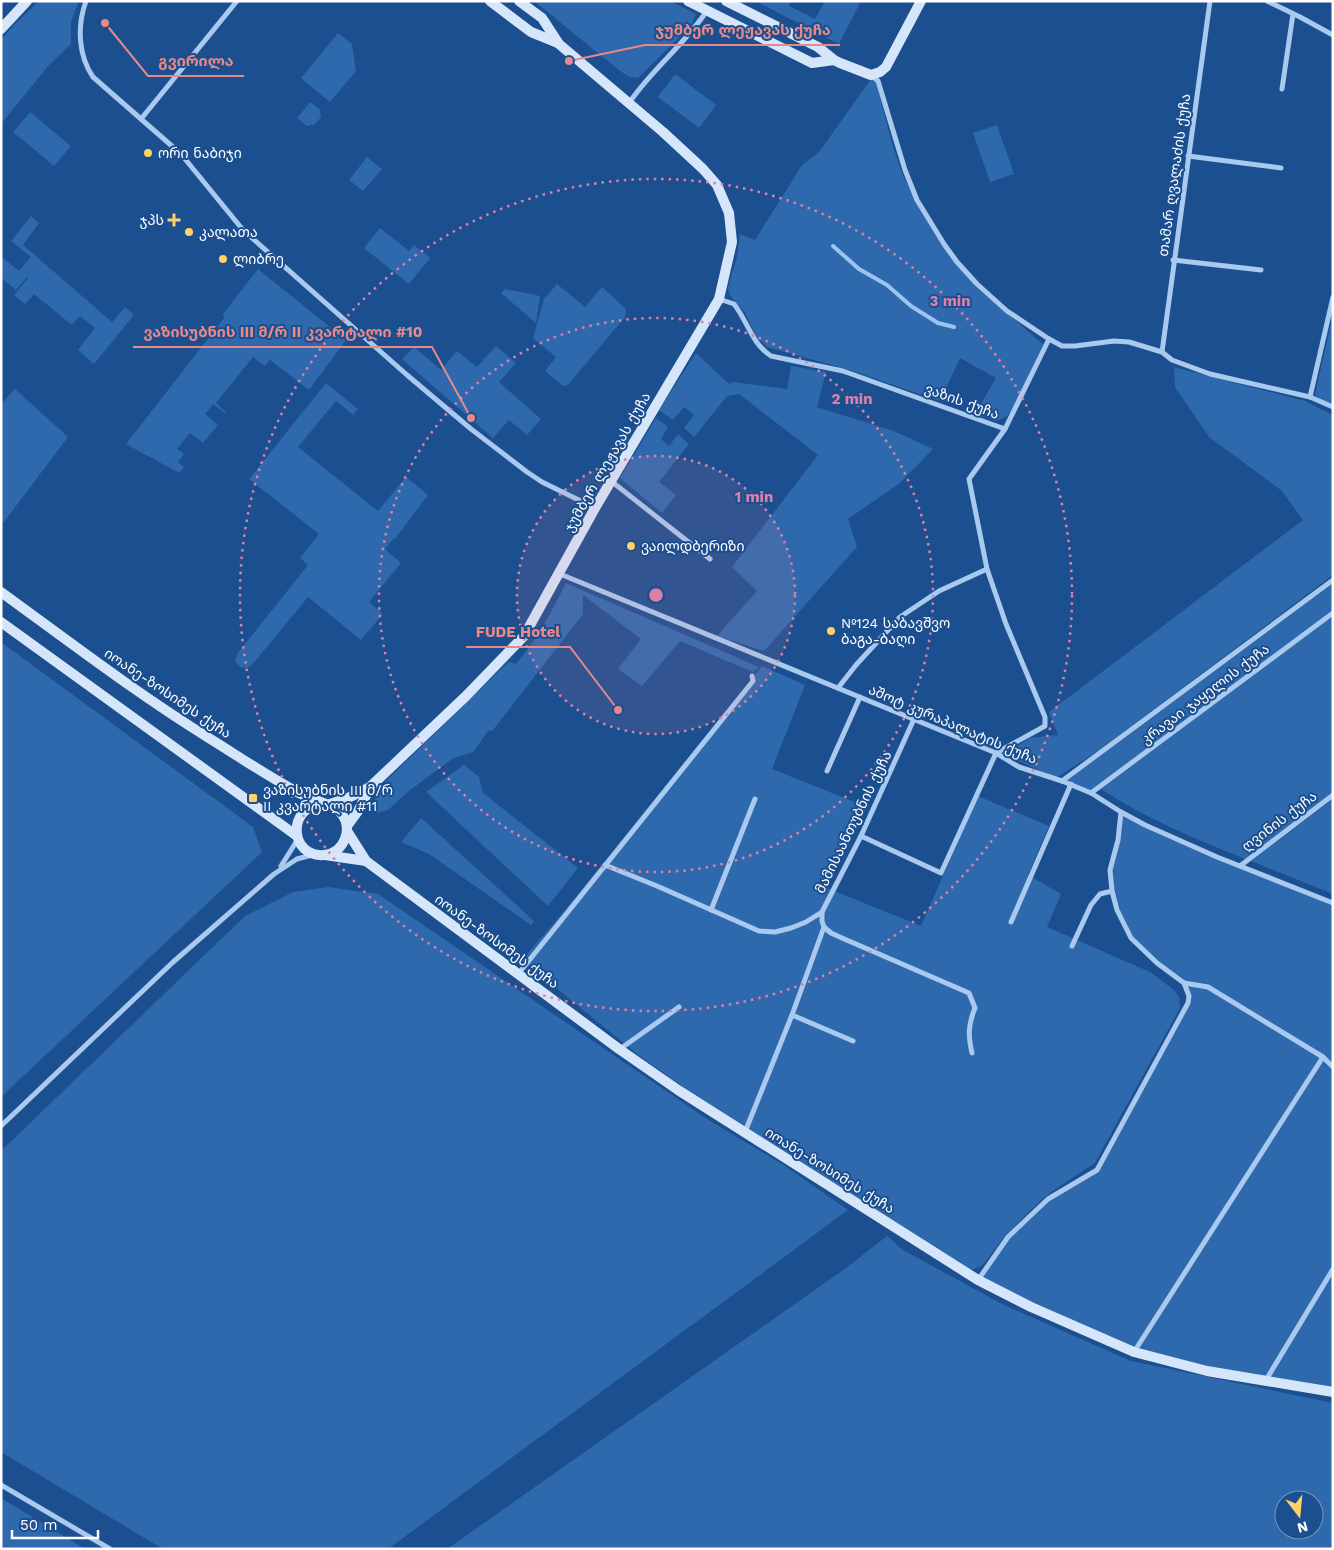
<svg xmlns="http://www.w3.org/2000/svg" width="1334" height="1550" font-family="'Work Sans','Noto Sans Georgian',sans-serif">
  <style>
    .green { fill: #2e69ad; fill-rule: evenodd }
    .lines { fill: none; stroke-linecap: round; stroke-linejoin: round }
    .stream { stroke: #9cc4f0; stroke-width: 4 }
    .street { stroke: #a9c9ee; stroke-width: 5 }
    .secondary { stroke: #d6e6fa; stroke-width: 10 }
    .ring { fill: none; stroke: #dd80a5; stroke-width: 2.5; stroke-dasharray: 2.5 5 }
    .poi-dot { fill: #ffd166; stroke: #1b4f8f; stroke-width: 2 }
    .labels { text-anchor: middle; dominant-baseline: central; stroke-width: 4; stroke-linejoin: round; paint-order: stroke }
    .poi-label { font-size: 14px; fill: #fff; stroke: #1b4f8f; text-anchor: start }
    .street-label { font-size: 14px; fill: #fff; stroke: #1b4f8f }
    .centre { fill: #dd80a5; stroke: #1b4f8f; stroke-width: 2.5 }
    .ring-label { font-size: 15px; text-anchor: middle; font-weight: bold; fill: #dd80a5; stroke: #1b4f8f; stroke-width: 4; stroke-linejoin: round; paint-order: stroke }
    .leader { fill: none; stroke: #e88989; stroke-width: 2 }
    .callout-dot { fill: #e88989; stroke: #1b4f8f; stroke-width: 2 }
    .callout-label { font-size: 15px; text-anchor: middle; font-weight: bold; fill: #e88989; stroke: #1b4f8f; stroke-width: 4; stroke-linejoin: round; paint-order: stroke }
  </style>
  <rect width="100%" height="100%" fill="#1b4f8f"/>
  <g class="green">
    <path d="M39,1H79L71,22V44L49,65L1,124V40L14,25Z"/>
    <path d="M534,1H670L696,14L691,26L638,78L630,77L620,71Z"/>
    <path d="M755,1H791L789,6L815,19L824,3L821,1H861L839,44Z"/>
    <path d="M338,33L352,44L356,71L330,102L301,78Z"/>
    <path d="M675,74L716,105L699,128L658,97Z"/>
    <path d="M871,79L876,83L892,143L903,176L943,246L975,286L1043,344L1014,408L1006,417L996,421L975,414L996,378L960,358L940,401L850,370L767,347L756,336L745,312L732,298L729,293L728,287L737,257L740,234L755,240L802,165L819,152Z"/>
    <path d="M310,102L320,110L321,117L315,124L307,126L297,118Z"/>
    <path d="M30,112L71,146L54,166L13,132Z"/>
    <path d="M997,125L1014,174L990,182L973,133Z"/>
    <path d="M367,157L382,169L363,191L349,180Z"/>
    <path d="M31,216L39,223L23,245L112,322L125,307L134,315L94,364L78,350L95,328L80,316L72,325L34,294L25,304L14,295L28,278L27,277L16,290L1,278L2,257L19,271L31,257L11,241Z"/>
    <path d="M380,228L409,251L414,245L430,258L409,284L364,248Z"/>
    <path d="M258,269L346,340L309,390L270,360L265,366L253,357L216,403L227,413L226,414L213,404L205,414L218,425L203,443L190,433L177,449L184,454L178,462L184,467L179,473L126,444L224,318L223,314Z"/>
    <path d="M557,284L585,307L602,287L625,308L626,312L625,317L568,385L563,386L545,371L556,357L533,338L544,299Z"/>
    <path d="M505,289L540,296L536,323L501,293Z"/>
    <path d="M1333,314V404L1325,402L1315,395Z"/>
    <path d="M496,346L516,363L499,382L541,419L527,435L509,420L493,438L402,359L414,347L441,370L457,351L477,367Z"/>
    <path d="M696,353L729,384L733,382L787,389L791,366L826,372L817,407L894,431L933,449L900,483L848,519L857,547L764,651L717,636L757,591L732,567L818,455L739,394L727,396L694,437L684,428L694,415L684,407L673,420L659,410Z"/>
    <path d="M1174,367L1305,401L1333,415V575L1101,749L1056,778L1019,761L1006,753L1030,738L1058,735L1049,712L1303,520L1282,491L1209,437L1175,387Z"/>
    <path d="M326,383L358,409L353,415L336,401L298,447L378,511L406,477L428,495L395,539L394,538L385,549L401,563L369,602L383,614L361,640L308,597L252,665L247,668L240,667L235,661L237,654L308,565L300,558L319,534L249,479Z"/>
    <path d="M15,389L68,437L1,526V404Z"/>
    <path d="M656,418L668,427L661,439L669,446L678,434L689,444L659,482L676,495L662,513L620,478Z"/>
    <path d="M1333,580V613L1091,793L1062,781Z"/>
    <path d="M566,583L759,667L753,672L680,641L642,686L618,669L641,639L583,595V614L493,730L488,731L473,752L452,759L409,791L388,810L377,813L374,812L375,799L387,780L503,667L509,662L516,664C537,640 552,611 566,583Z"/>
    <path d="M1333,615V792L1245,859C1194,838 1146,819 1101,789Z"/>
    <path d="M1,642L253,827L262,852L1,1097Z"/>
    <path d="M762,666L805,685L772,769L867,807L827,888L921,926L978,796L1049,826L1028,875L1061,894L1047,927L1150,972L1174,990L1179,997L1180,1008L1095,1163L1054,1190L1041,1200L1005,1236L986,1261L980,1267L971,1270L686,1089L637,1054L522,960L565,910Z"/>
    <path d="M464,765L479,777L483,793L578,868L548,906L426,792Z"/>
    <path d="M1333,799V894L1251,861Z"/>
    <path d="M1121,812L1145,825L1333,903V1392L1134,1352L978,1280L1008,1237L1048,1199L1097,1169L1188,1003L1187,989L1131,938L1117,910L1110,870Z"/>
    <path d="M421,818L534,921L531,925L429,854L401,842Z"/>
    <path d="M328,887L378,894L707,1119L782,1164L848,1210L388,1549H163L1,1452V1151L245,916L293,892Z"/>
    <path d="M887,1236L903,1250L1004,1305L1131,1361L1333,1403V1549H447L846,1268ZM1284,1500H1314V1530H1284Z"/>
    <path d="M1,1498L85,1549H1Z"/>
  </g>
  <g class="lines">
    <path class="stream" d="M833,246L859,269L887,285L911,306L938,323L954,327"/>
    <g class="street">
      <path d="M86,1C77,26 78,55 93,77L181,154L243,230L407,375L471,429L527,472L542,482L595,508"/>
      <path d="M1267,1L1300,17L1333,35"/>
      <path d="M871,75L878,81L905,170L917,200L944,244L957,262L977,284L1007,311L1049,339L1062,346H1075L1114,341L1129,342L1162,352L1172,360L1210,374L1310,397L1333,407"/>
      <path d="M1282,89L1293,14"/>
      <path d="M629,103C652,69 684,45 706,12"/>
      <path d="M141,119L237,1"/>
      <path d="M1188,156L1281,168"/>
      <path d="M1173,260L1261,270"/>
      <path d="M719,299L734,304C748,322 752,344 771,356L843,371L1005,429"/>
      <path d="M1162,352L1210,1"/>
      <path d="M1310,397L1333,297"/>
      <path d="M611,481L710,559"/>
      <path d="M560,574L996,753L1019,767L1062,781L1091,793L1121,812L1145,825L1217,857L1333,903"/>
      <path d="M838,688L856,665L900,617L939,591L987,569"/>
      <path d="M996,753L1045,726V717L1006,624L987,569L969,479L1005,429L1049,339"/>
      <path d="M827,771L860,697"/>
      <path d="M1062,781L1333,580"/>
      <path d="M1091,793L1333,613"/>
      <path d="M861,836L941,873L996,753"/>
      <path d="M605,865L657,886L759,931L775,932L791,928L806,922L822,912L861,836L914,719"/>
      <path d="M281,866L298,839"/>
      <path d="M1240,866L1333,795"/>
      <path d="M711,910L755,799"/>
      <path d="M1011,922L1071,784"/>
      <path d="M824,927L831,933L842,938L969,993L975,1008C968,1025 968,1036 972,1053"/>
      <path d="M1072,946L1091,905L1100,894L1112,891"/>
      <path d="M519,973L753,681L752,676"/>
      <path d="M1184,983L1208,987L1323,1057L1333,1067"/>
      <path d="M792,1015L853,1041"/>
      <path d="M620,1049L679,1007"/>
      <path d="M1,1126L172,963L274,874L297,859L312,855"/>
      <path d="M745,1132L792,1015L824,927L822,921V912"/>
      <path d="M978,1280L1008,1237L1048,1199L1097,1170L1188,1003L1189,996L1184,983L1157,963L1131,938L1117,910L1112,891L1110,870L1118,840L1121,812"/>
      <path d="M1134,1352L1323,1057"/>
      <path d="M1266,1380L1333,1269"/>
      <path d="M1,1485L110,1549"/>
    </g>
    <g class="secondary">
      <path d="M490,1L531,32L558,43"/>
      <path d="M688,1L812,63L834,60"/>
      <path d="M726,1L818,47L834,60L840,63L871,75L880,72L886,67L921,1"/>
      <path d="M1,29L27,1"/>
      <path d="M1,592C71,643 139,695 212,740C241,758 269,777 299,793C310,799 332,804 340,812C354,827 345,853 324,855C290,858 286,807 322,804"/>
      <path d="M1,622L297,836"/>
      <path d="M327,805L348,798L370,787L466,696L524,636L595,508L719,299L732,242L729,213L717,185L703,169L663,132L559,44L542,18L519,1"/>
      <path d="M347,826L358,811L370,788"/>
      <path d="M347,831L366,861L619,1049L678,1090L978,1280L1031,1307L1134,1352L1207,1371L1333,1392"/>
      <path d="M325,855L366,861"/>
    </g>
  </g>
  <circle cx="656" cy="595" r="139" fill="#dd80a5" fill-opacity=".12"/>
  <g class="ring">
    <circle cx="656" cy="595" r="139"/>
    <circle cx="656" cy="595" r="277"/>
    <circle cx="656" cy="595" r="416"/>
  </g>
  <g class="poi-dot">
    <circle cx="148" cy="153" r="5"/>
    <path d="M171.5 212.5h5v5h5v5h-5v5h-5v-5h-5v-5h5z"/>
    <circle cx="189" cy="232" r="5"/>
    <circle cx="223" cy="259" r="5"/>
    <circle cx="631" cy="546" r="5"/>
    <circle cx="831" cy="631" r="5"/>
    <rect x="248" y="793" width="10" height="10" rx="2.5"/>
  </g>
  <g class="labels">
    <g class="poi-label">
      <text x="158" y="153">ორი ნაბიჯი</text>
      <text x="164" y="220" text-anchor="end">ჯპს</text>
      <text x="199" y="232">კალათა</text>
      <text x="233" y="259">ლიბრე</text>
      <text x="641" y="546">ვაილდბერიზი</text>
      <text x="841" y="623">№124 საბავშვო<tspan x="841" dy="16">ბაგა-ბაღი</tspan></text>
      <text x="263" y="790">ვაზისუბნის III მ/რ<tspan x="263" dy="16">II კვარტალი #11</tspan></text>
    </g>
    <g class="street-label">
      <text transform="translate(1174 175) rotate(-82)">თამარ ღვალაძის ქუჩა</text>
      <text transform="translate(962 401) rotate(20)">ვაზის ქუჩა</text>
      <text transform="translate(607 462) rotate(-60)">ჯუმბერ ლეჟავას ქუჩა</text>
      <text transform="translate(168 693) rotate(34)">იოანე-ზოსიმეს ქუჩა</text>
      <text transform="translate(1205 694) rotate(-37)">კრავაი ჯაყელის ქუჩა</text>
      <text transform="translate(953 724) rotate(23)">აშოტ კურაპალატის ქუჩა</text>
      <text transform="translate(1279 821) rotate(-37)">ღვინის ქუჩა</text>
      <text transform="translate(853 822) rotate(-64)">მამისაანთუბნის ქუჩა</text>
      <text transform="translate(497 941) rotate(36)">იოანე-ზოსიმეს ქუჩა</text>
      <text transform="translate(830 1170) rotate(32)">იოანე-ზოსიმეს ქუჩა</text>
    </g>
  </g>
  <circle cx="656" cy="595" r="8" class="centre"/>
  <g class="ring-label">
    <text x="950" y="306">3 min</text>
    <text x="852" y="404">2 min</text>
    <text x="754" y="502">1 min</text>
  </g>
  <path class="leader" d="M569 61L645 45H840M105 23L148 76H244M471 418L432 347H133M618 710L570 647H466"/>
  <g class="callout-dot">
    <circle cx="569" cy="61" r="5"/>
    <circle cx="105" cy="23" r="5"/>
    <circle cx="471" cy="418" r="5"/>
    <circle cx="618" cy="710" r="5"/>
  </g>
  <g class="callout-label">
    <text x="743" y="35">ჯუმბერ ლეჟავას ქუჩა</text>
    <text x="196" y="66">გვირილა</text>
    <text x="283" y="337">ვაზისუბნის III მ/რ II კვარტალი #10</text>
    <text x="518" y="637">FUDE Hotel</text>
  </g>
  <rect width="1334" height="1550" fill="none" stroke="#ffffff" stroke-width="5"/>
  <g transform="translate(1299 1515) rotate(164)"><circle r="24" fill="#1b4f8f" stroke="#7695bc"/>
  <path d="M0-4L9 19L0 12L-9 19Z" fill="#ffd166"/>
  <text y="-8" font-size="14" font-weight="bold" text-anchor="middle" fill="#ffffff">N</text>
  </g>
  <path d="M12 1530v8h86v-8" fill="none" stroke="#ffffff" stroke-width="2.5"/>
  <text x="20" y="1530" font-size="15" fill="#ffffff" stroke="#1b4f8f" stroke-width="4" paint-order="stroke">50 m</text>
</svg>
